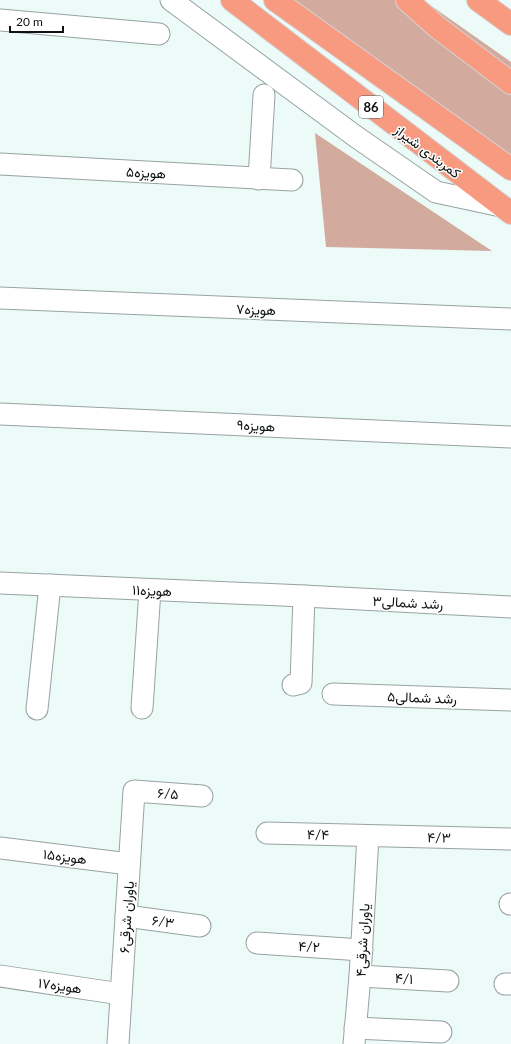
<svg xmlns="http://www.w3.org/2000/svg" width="511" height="1044" font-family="Lato,Vazirmatn,sans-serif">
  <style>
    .forest { fill: #d3aa9e }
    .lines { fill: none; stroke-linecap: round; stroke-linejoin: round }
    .minor-casing { stroke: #97a3a2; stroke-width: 23 }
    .highway-casing { stroke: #d3d4d4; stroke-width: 24 }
    .minor { stroke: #fff; stroke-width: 21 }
    .highway { stroke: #f89a80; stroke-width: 22 }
    .labels { text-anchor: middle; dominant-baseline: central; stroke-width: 3; stroke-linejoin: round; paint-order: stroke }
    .shield { fill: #fff; stroke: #565958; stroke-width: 1 }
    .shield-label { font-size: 13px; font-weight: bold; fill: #0d1211 }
    .street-label { font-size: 14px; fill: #0d1211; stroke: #fff }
  </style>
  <rect width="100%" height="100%" fill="#ecfaf8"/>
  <g class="forest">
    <path d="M267,0H423L511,62V179Z"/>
    <path d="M315,133L492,251L326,247Z"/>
  </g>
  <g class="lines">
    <defs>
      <g id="minor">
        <path d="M171,0L355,136L436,192L501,206"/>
        <path d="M0,20L159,34"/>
        <path d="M0,164L292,180"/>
        <path d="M259,179L264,95"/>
        <path d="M0,298L511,319"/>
        <path d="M0,414L511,437"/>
        <path d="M0,583L304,596L511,607"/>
        <path d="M293,685L301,683L304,596"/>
        <path d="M333,694L511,700"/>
        <path d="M142,708L150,590"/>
        <path d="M37,709L50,585"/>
        <path d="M267,833L511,839"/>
        <path d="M0,848L129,864"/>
        <path d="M510,904H511"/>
        <path d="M126,916L200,926"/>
        <path d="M257,943L362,950"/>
        <path d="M0,976L121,994"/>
        <path d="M360,976L448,981"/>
        <path d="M505,984H511"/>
        <path d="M355,1028L441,1032"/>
        <path d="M118,1044L134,791L202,796"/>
        <path d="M354,1044L360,976L368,836"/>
      </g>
      <g id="highway">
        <path d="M232,0L511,213"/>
        <path d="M275,0L511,169"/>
        <path d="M407,0L437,27L511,83"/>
        <path d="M478,0L511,24"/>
      </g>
    </defs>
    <use href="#minor" class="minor-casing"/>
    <use href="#highway" class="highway-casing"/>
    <use href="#minor" class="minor"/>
    <use href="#highway" class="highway"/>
  </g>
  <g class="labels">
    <rect class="shield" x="359" y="96" width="24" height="22" rx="3"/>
    <g class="shield-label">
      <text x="371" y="107">86</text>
    </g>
    <g class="street-label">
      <text transform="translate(428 151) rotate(37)">کمربندی شیراز</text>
      <text transform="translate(146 172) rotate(3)">هویزه۵</text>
      <text transform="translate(256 309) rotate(2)">هویزه۷</text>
      <text transform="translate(256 425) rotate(3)">هویزه۹</text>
      <text transform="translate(152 590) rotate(2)">هویزه۱۱</text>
      <text transform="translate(408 602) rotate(3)">رشد شمالی۳</text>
      <text transform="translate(422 697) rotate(2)">رشد شمالی۵</text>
      <text transform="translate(168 793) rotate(4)">۶/۵</text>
      <text transform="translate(318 834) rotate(1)">۴/۴</text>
      <text transform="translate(439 837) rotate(1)">۴/۳</text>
      <text transform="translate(65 856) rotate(7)">هویزه۱۵</text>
      <text transform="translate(126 917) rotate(-86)">یاوران شرقی۶</text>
      <text transform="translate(163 921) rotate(8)">۶/۳</text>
      <text transform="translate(362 940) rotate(-87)">یاوران شرقی۴</text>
      <text transform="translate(309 946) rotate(3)">۴/۲</text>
      <text transform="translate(404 978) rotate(4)">۴/۱</text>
      <text transform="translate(60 985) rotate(8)">هویزه۱۷</text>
    </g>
  </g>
  <path d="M10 26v6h53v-6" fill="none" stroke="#0d1211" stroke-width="2"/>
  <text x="16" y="26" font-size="12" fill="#0d1211" stroke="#ffffff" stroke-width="3" paint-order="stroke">20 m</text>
</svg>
